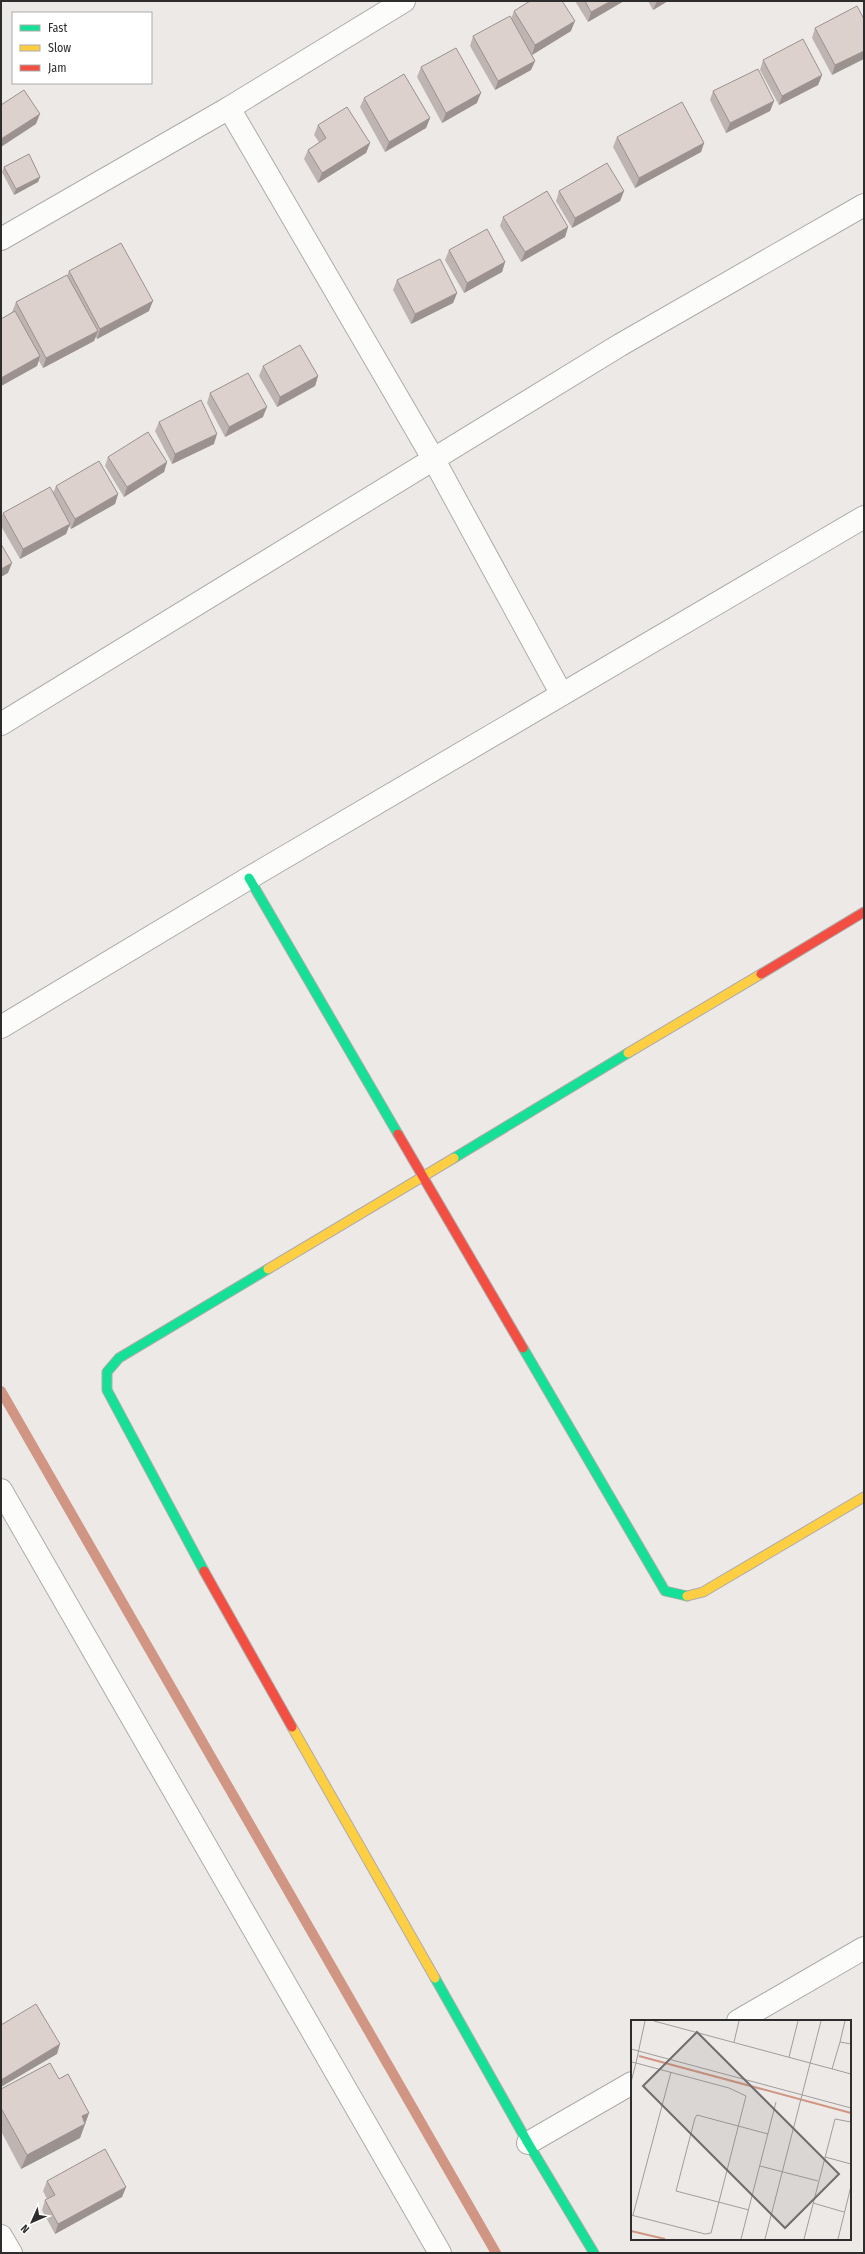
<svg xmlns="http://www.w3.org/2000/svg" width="865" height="2254" font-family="'Fira Sans Condensed',sans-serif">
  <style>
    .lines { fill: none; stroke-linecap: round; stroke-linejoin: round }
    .stream { stroke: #d09683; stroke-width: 10 }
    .street-casing { stroke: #aeacab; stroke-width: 24 }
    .fast-casing { stroke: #aeacab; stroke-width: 11 }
    .slow-casing { stroke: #aeacab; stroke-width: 11 }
    .jam-casing { stroke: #aeacab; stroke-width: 11 }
    .street { stroke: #fcfcfb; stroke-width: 22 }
    .fast { stroke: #16e098; stroke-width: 9 }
    .slow { stroke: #ffcf43; stroke-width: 9 }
    .jam { stroke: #f24e42; stroke-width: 9 }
    .wall { fill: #beb4b1 }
    .shaded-wall { fill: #9b9290 }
    .building { fill: #ddd1ce; stroke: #9b9290 }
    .inset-river { fill: none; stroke: #d09683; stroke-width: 2 }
    .inset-road { fill: none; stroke: #a09d9c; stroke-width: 1 }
    .view { fill: #706e6d; fill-opacity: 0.15; stroke: #706e6d; stroke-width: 2 }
    .inset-edge { fill: none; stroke: #2e2c2c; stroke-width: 2 }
  </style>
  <rect width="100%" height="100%" fill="#ece9e7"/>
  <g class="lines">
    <path class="stream" d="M1,1391L496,2253"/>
    <defs>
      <g id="street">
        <path d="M229,108L434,460L561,693"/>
        <path d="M1,239L229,108L404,1"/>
        <path d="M1,724L620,345L864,205"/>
        <path d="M1,1027L249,878L864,517"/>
        <path d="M1,1490L440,2253"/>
        <path d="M738,2021L864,1948"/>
        <path d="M528,2143L632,2083"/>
        <path d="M1,2236L11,2253"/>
      </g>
      <g id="fast">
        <path d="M249,878L398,1134"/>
        <path d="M454,1158L628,1053"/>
        <path d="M523,1348L665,1591L687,1596"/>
        <path d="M204,1571L107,1390V1372L119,1358L268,1269"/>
        <path d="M435,1978L528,2143L594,2253"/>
      </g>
      <g id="slow">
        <path d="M628,1053L761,974"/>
        <path d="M268,1269L454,1158"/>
        <path d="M687,1596L703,1592L864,1497"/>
        <path d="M292,1727L435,1978"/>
      </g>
      <g id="jam">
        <path d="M761,974L864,912"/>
        <path d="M398,1134L523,1348"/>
        <path d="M204,1571L292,1727"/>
      </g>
    </defs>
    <use href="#street" class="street-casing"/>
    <use href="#fast" class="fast-casing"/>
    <use href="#slow" class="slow-casing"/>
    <use href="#jam" class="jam-casing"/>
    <use href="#street" class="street"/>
    <use href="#fast" class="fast"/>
    <use href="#slow" class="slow"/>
    <use href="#jam" class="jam"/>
  </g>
  <g class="wall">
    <path d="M575,1H624L588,22Z"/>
    <path d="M648,1H668L653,10Z"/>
    <path d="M514,11L571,31L532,55L535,61L531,70L495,90L470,46L473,36L511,19Z"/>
    <path d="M864,19L832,75L812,38L815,28Z"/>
    <path d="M763,60L822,75L818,85L779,105L760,70Z"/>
    <path d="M421,67L477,103L442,123L417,77Z"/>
    <path d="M713,91L774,101L770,111L726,133L710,100Z"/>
    <path d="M364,98L430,118L426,128L385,152L360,107Z"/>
    <path d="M318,125L370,143L366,153L318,183L304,159L308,150L319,142L314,135Z"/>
    <path d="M617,137L704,143L701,152L635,188L613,147Z"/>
    <path d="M4,167L40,177L38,182L14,195L2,172Z"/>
    <path d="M559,191H624L620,201L572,228L556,201Z"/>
    <path d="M503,217L568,227L565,237L521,262L500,226Z"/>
    <path d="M449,250L505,262L502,272L464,293L445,260Z"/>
    <path d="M69,271L149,311L97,339L96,337L94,341L43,368L39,361L37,366L1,386V319L12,312L16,302L67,276Z"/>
    <path d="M397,280L457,293L453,303L411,324L393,290Z"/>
    <path d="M263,366L318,376L315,386L277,407L259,376Z"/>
    <path d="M210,393L263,417L225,437L207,403Z"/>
    <path d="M159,422L214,444L172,464L155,431Z"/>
    <path d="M108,457L167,462L164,472L124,497L105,466Z"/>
    <path d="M56,486L118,494L115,504L71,529L69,526L66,534L20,559L1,526V519L3,513L53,493Z"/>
    <path d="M59,2079L89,2113L80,2138L21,2169L1,2131V2089Z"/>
    <path d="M47,2181L126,2187L122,2197L55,2234L42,2210L45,2200L47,2199L43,2191Z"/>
  </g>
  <g class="shaded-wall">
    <path d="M611,1H624L588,22L591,12Z"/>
    <path d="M657,1H668L653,10Z"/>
    <path d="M575,21L571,31L532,55L535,45Z"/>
    <path d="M864,51V59L832,75L835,65Z"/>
    <path d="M535,61L531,70L495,90L498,81Z"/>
    <path d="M822,75L818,85L779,105L782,96Z"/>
    <path d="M481,93L477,103L442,123L446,113Z"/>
    <path d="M774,101L770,111L726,133L730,123Z"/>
    <path d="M40,114L36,124L1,147V139Z"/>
    <path d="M430,118L426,128L385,152L389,142Z"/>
    <path d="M370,143L366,153L318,183L322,173Z"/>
    <path d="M704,143L701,152L635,188L639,178Z"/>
    <path d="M40,177L38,182L14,195L16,189Z"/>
    <path d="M624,191L620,201L572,228L575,218Z"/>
    <path d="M568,227L565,237L521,262L525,252Z"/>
    <path d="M505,262L502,272L464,293L467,283Z"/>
    <path d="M457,293L453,303L411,324L415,314Z"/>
    <path d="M153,301L149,311L97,339L100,329Z"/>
    <path d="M98,331L94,341L43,368L46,358Z"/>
    <path d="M40,356L37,366L1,386V378Z"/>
    <path d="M318,376L315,386L277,407L280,397Z"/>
    <path d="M267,407L263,417L225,437L229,427Z"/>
    <path d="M217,434L214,444L172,464L175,454Z"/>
    <path d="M167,462L164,472L124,497L127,487Z"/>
    <path d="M118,494L115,504L71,529L75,519Z"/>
    <path d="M70,524L66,534L20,559L23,549Z"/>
    <path d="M12,563L8,573L1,577V569Z"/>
    <path d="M60,2044L57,2054L1,2087V2080Z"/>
    <path d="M89,2113L80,2138L21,2169L27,2155L82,2116Z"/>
    <path d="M126,2187L122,2197L55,2234L58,2224Z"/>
  </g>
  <g class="building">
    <path d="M530,1H562L575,21L535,45L514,11Z"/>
    <path d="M585,1H611L591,12Z"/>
    <path d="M857,6L864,19V51L835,65L815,28Z"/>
    <path d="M510,16L535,61L498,81L473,36Z"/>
    <path d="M803,39L822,75L782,96L763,60Z"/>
    <path d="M456,48L481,93L446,113L421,67Z"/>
    <path d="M758,69L774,101L730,123L713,91Z"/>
    <path d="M404,74L430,118L389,142L364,98Z"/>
    <path d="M24,90L40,114L1,139V105Z"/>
    <path d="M682,102L704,143L639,178L617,137Z"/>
    <path d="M347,107L370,143L322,173L308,150L326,138L318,125Z"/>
    <path d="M29,154L40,177L16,189L4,167Z"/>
    <path d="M607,163L624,191L575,218L559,191Z"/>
    <path d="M547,191L568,227L525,252L503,217Z"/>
    <path d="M487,229L505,262L467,283L449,250Z"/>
    <path d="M121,243L153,301L100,329L69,271Z"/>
    <path d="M440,259L457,293L415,314L397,280Z"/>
    <path d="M67,275L98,331L46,358L16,302Z"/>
    <path d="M15,311L40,356L1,378V319Z"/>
    <path d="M300,345L318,376L280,397L263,366Z"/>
    <path d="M248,373L267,407L229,427L210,393Z"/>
    <path d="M201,400L217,434L175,454L159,422Z"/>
    <path d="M148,432L167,462L127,487L108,457Z"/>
    <path d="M99,461L118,494L75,519L56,486Z"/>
    <path d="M50,487L70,524L23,549L3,513Z"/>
    <path d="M1,544L12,563L1,569Z"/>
    <path d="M36,2004L60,2044L1,2080V2025Z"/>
    <path d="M50,2063L59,2079L68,2074L89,2113L82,2116L85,2124L27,2155L1,2108V2089Z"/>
    <path d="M105,2149L126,2187L58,2224L45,2200L55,2195L47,2181Z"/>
  </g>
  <g transform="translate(631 2020)">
    <rect width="220" height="220" fill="#ece9e7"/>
    <path class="inset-river" d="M8,36L220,93M0,211L34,219"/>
    <path class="inset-road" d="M23,1L220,54M214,1L209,22L220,24M103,22L108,1M0,29L220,88M158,37L167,1M0,42L5,43L14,1M201,49L209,22M0,62L5,43L98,68L115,76L80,213L74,214L0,195M194,137L220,144M129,146L187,161M182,183L213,192M118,190L45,171L64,98L66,95L137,114M2,195L40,52M110,219L145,82M134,219L190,1M173,219L204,99L220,102M207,219L220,166"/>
    <path class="view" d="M66,12L208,154L154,208L12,66Z"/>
    <rect width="220" height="220" class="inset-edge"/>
  </g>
  <rect width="865" height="2254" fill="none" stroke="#2e2c2c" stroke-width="4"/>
  <rect x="12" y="12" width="140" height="72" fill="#ffffff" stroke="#ababab"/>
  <rect x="20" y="25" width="20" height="6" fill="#16e098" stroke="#ababab"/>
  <text x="48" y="32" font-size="12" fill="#2e2c2c">Fast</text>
  <rect x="20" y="45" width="20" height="6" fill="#ffcf43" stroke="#ababab"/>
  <text x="48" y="52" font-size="12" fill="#2e2c2c">Slow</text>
  <rect x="20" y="65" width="20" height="6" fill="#f24e42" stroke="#ababab"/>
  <text x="48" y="72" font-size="12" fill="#2e2c2c">Jam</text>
  <g transform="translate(32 2222) rotate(225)" stroke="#ffffff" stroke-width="3" paint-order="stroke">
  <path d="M0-3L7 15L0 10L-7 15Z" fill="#2e2c2c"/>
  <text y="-6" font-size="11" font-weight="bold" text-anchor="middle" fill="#2e2c2c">N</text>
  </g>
</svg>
